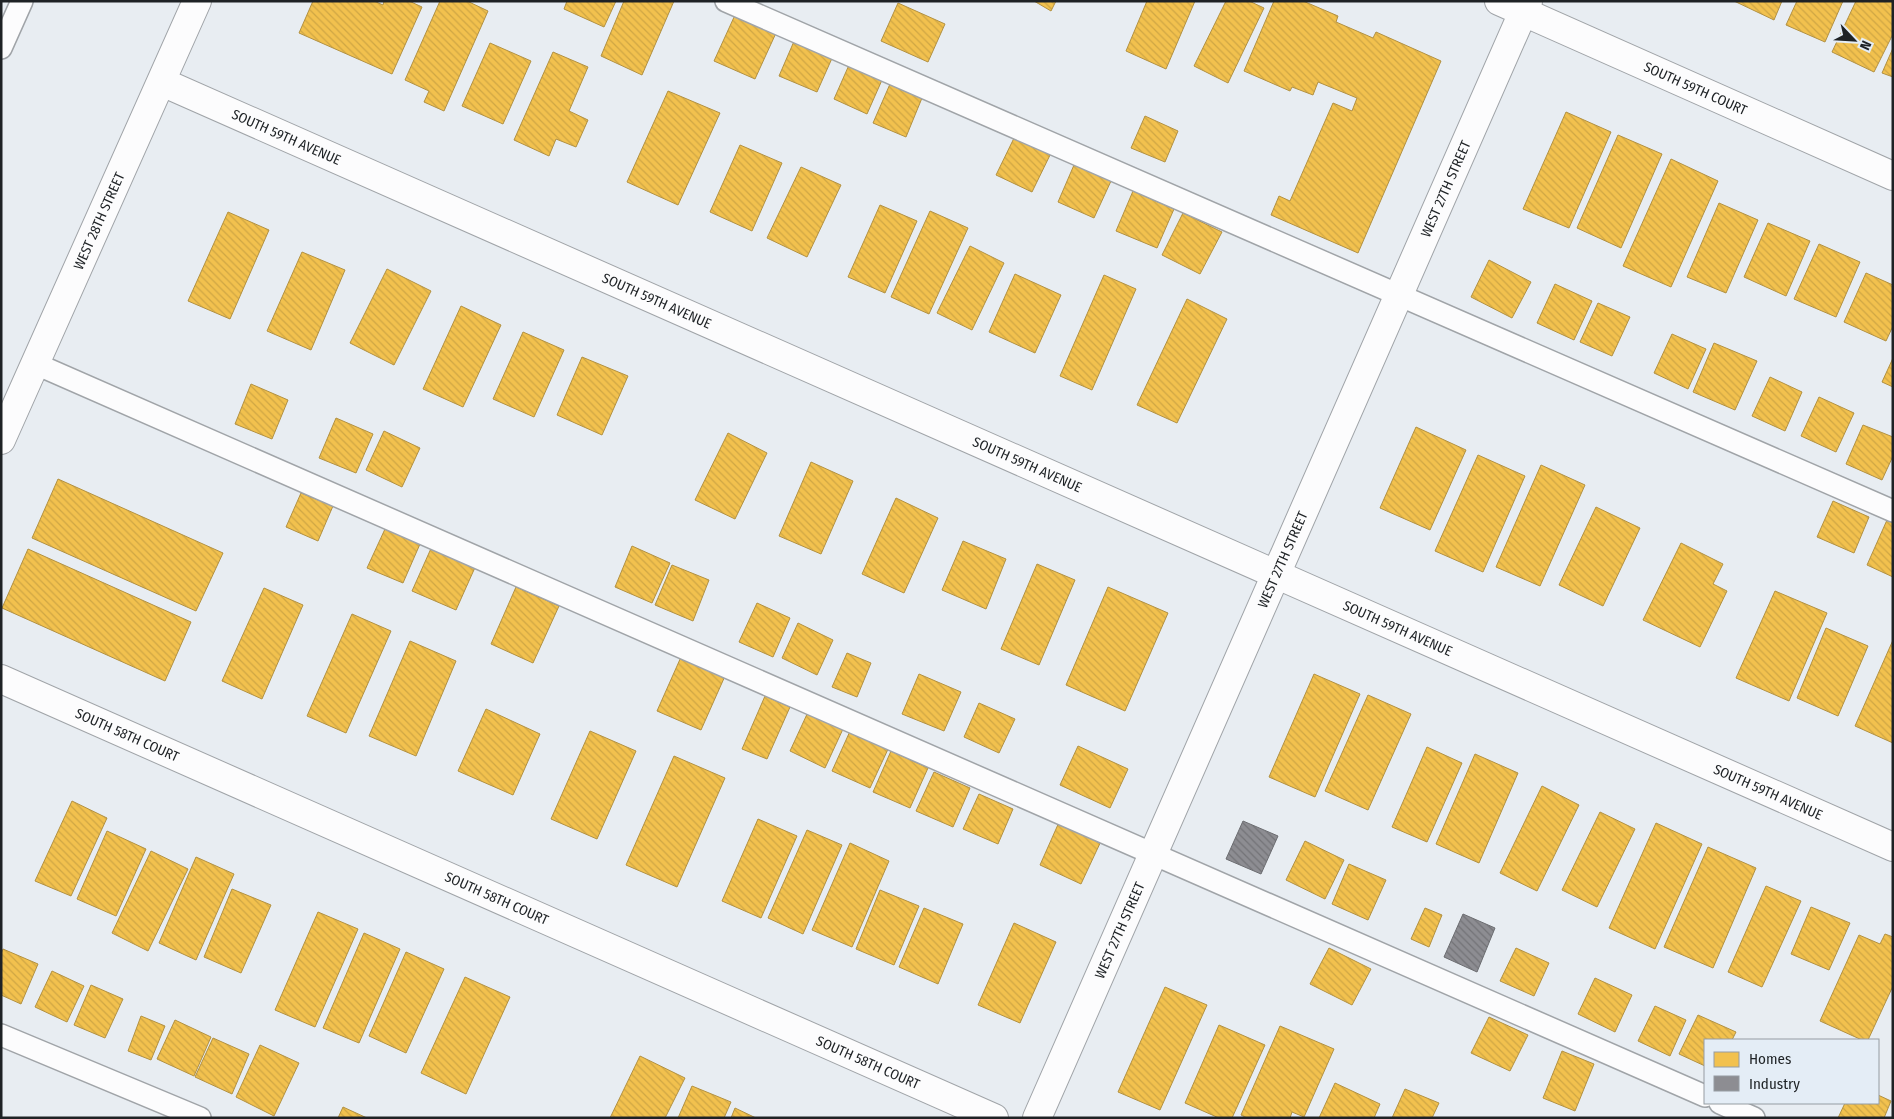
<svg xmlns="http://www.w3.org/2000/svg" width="1894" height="1119" font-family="'Fira Sans Condensed',sans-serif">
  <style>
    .homes { fill: url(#homes-back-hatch); stroke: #b29142 }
    .industry { fill: url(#industry-back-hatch); stroke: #6c6d71 }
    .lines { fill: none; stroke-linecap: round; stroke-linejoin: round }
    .service-casing { stroke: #a0a4a8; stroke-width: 24 }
    .minor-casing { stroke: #a0a4a8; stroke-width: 30 }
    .service { stroke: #fcfcfd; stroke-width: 21 }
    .minor { stroke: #fcfcfd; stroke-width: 28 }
    .labels { text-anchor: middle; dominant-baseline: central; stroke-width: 5; stroke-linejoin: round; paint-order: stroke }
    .street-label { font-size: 14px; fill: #1e2225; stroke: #e4edf6 }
  </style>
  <defs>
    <pattern id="homes-back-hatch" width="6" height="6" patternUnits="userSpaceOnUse" patternTransform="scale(1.25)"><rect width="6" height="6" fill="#f2c14e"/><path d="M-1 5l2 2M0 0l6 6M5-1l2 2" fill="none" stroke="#cfa644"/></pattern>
    <pattern id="industry-back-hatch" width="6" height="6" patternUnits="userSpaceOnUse" patternTransform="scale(1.25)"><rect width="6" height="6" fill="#8d8d92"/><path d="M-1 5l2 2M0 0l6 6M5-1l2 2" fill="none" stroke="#737377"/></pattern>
  </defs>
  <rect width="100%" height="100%" fill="#e8edf2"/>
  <g class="homes">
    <path d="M313,1H374L383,5L384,1H409L422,7L392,74L299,33Z"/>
    <path d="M440,1H467L488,11L444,111L424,102L429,91L405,80Z"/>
    <path d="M567,1H616L604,27L564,9Z"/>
    <path d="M624,1H674L642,75L601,56Z"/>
    <path d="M1034,1H1056L1051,11Z"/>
    <path d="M1147,1H1195L1166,69L1126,51Z"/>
    <path d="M1226,1H1249L1264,8L1228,83L1194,66Z"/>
    <path d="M1274,1H1303L1338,16L1336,22L1373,38L1376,32L1441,61L1358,253L1271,215L1279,196L1290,201L1333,103L1352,111L1357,98L1318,82L1313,95L1292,87L1290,91L1244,71Z"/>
    <path d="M1734,1H1782L1774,20Z"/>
    <path d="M1797,1H1843L1825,42L1786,25Z"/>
    <path d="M1856,1H1893V34L1874,72L1832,52Z"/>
    <path d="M898,3L945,24L928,62L881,41Z"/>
    <path d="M735,15L776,33L755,79L714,61Z"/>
    <path d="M795,39L833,56L817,92L779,76Z"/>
    <path d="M490,43L531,61L503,124L462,106Z"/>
    <path d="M1893,48V77L1882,73Z"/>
    <path d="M553,52L588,67L569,111L588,120L576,147L556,139L549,156L514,140Z"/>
    <path d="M849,65L882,80L867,114L834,99Z"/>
    <path d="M890,84L922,98L906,137L873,123Z"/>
    <path d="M668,91L720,113L678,205L627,182Z"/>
    <path d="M1566,112L1611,132L1569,228L1523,209Z"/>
    <path d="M1145,116L1178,131L1165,162L1131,148Z"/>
    <path d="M1016,134L1052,151L1032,192L996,175Z"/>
    <path d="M1618,135L1662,154L1621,248L1577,228Z"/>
    <path d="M740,145L782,163L752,231L710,212Z"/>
    <path d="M1671,159L1718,181L1671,287L1623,266Z"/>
    <path d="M1074,165L1111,181L1094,218L1058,202Z"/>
    <path d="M801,167L841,185L807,257L767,238Z"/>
    <path d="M1133,191L1174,209L1157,248L1116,231Z"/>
    <path d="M1719,203L1758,220L1726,293L1687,277Z"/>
    <path d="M880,205L917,221L885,293L848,277Z"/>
    <path d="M930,211L968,228L929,314L891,297Z"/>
    <path d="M228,212L269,230L230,319L188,301Z"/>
    <path d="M1183,213L1222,232L1200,274L1162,255Z"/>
    <path d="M1768,223L1810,241L1786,296L1744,277Z"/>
    <path d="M1819,244L1860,262L1836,317L1794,299Z"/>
    <path d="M970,246L1004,263L972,330L937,313Z"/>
    <path d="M302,252L345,270L311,350L267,331Z"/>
    <path d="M1489,260L1531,282L1512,318L1471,297Z"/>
    <path d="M387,269L431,291L394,365L350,343Z"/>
    <path d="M1866,273L1893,285V326L1886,341L1844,322Z"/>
    <path d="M1015,274L1061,295L1035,353L989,332Z"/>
    <path d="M1104,275L1136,289L1092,390L1060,376Z"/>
    <path d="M1555,284L1592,301L1574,340L1537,323Z"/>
    <path d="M1187,299L1227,319L1177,423L1137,405Z"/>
    <path d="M1598,303L1630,317L1612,356L1580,342Z"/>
    <path d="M461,306L501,325L463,407L423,389Z"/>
    <path d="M523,332L564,350L534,417L493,399Z"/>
    <path d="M1672,334L1706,349L1688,389L1654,373Z"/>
    <path d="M1714,343L1757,361L1735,410L1693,392Z"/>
    <path d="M582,357L628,376L602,435L557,415Z"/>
    <path d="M1893,358V387L1882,382Z"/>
    <path d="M1770,377L1802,392L1785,431L1752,416Z"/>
    <path d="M251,384L288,400L272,439L235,424Z"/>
    <path d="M1819,397L1854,413L1836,452L1801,436Z"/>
    <path d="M336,418L373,434L356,473L319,458Z"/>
    <path d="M1863,425L1893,437V456L1882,480L1846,464Z"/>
    <path d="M1416,427L1466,450L1430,530L1380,508Z"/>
    <path d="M384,431L420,448L402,487L366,470Z"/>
    <path d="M728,433L767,453L735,519L695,500Z"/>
    <path d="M1478,455L1525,476L1483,572L1435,551Z"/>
    <path d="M811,462L853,481L821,554L779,536Z"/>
    <path d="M1541,465L1585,485L1540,586L1496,567Z"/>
    <path d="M58,479L223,553L196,611L32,538Z"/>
    <path d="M301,493L333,506L318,541L286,527Z"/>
    <path d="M896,498L938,518L904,593L862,574Z"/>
    <path d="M1833,501L1869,517L1854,553L1817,537Z"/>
    <path d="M1596,507L1640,528L1603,606L1559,585Z"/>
    <path d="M1887,520L1893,523V577L1867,565Z"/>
    <path d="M385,529L420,544L403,583L367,568Z"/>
    <path d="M963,541L1006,559L986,609L942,590Z"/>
    <path d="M1681,543L1723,564L1713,584L1727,591L1700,647L1643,620Z"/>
    <path d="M433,544L477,563L456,610L412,591Z"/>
    <path d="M632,546L670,563L652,603L615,587Z"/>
    <path d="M28,549L191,622L165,681L2,608Z"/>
    <path d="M1037,564L1075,580L1039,665L1001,649Z"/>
    <path d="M672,565L709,580L693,621L655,605Z"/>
    <path d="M516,587L559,606L533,663L491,644Z"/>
    <path d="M1108,587L1168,613L1125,711L1066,685Z"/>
    <path d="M264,588L303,605L262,699L222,681Z"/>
    <path d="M1775,591L1827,613L1789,701L1736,678Z"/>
    <path d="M757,603L790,618L773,657L739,642Z"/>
    <path d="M352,614L391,631L346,733L307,716Z"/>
    <path d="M798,623L833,640L817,675L782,658Z"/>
    <path d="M1826,628L1868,646L1838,716L1797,698Z"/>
    <path d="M1893,640V743L1855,726Z"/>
    <path d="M410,641L456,661L416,756L369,736Z"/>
    <path d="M847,653L871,663L857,697L832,687Z"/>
    <path d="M681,657L725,676L701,730L657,711Z"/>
    <path d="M919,674L961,692L944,731L902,714Z"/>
    <path d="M1314,674L1360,694L1315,797L1269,777Z"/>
    <path d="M1368,695L1411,714L1368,810L1325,791Z"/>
    <path d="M765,696L790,707L767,759L742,749Z"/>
    <path d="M979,703L1015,719L999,753L964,737Z"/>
    <path d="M486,709L540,734L513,795L458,771Z"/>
    <path d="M808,712L843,729L825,768L790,751Z"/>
    <path d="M851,729L889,747L870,788L832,771Z"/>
    <path d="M590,731L636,751L597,839L551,819Z"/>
    <path d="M1078,746L1128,769L1110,808L1060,785Z"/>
    <path d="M1427,747L1462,763L1427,842L1392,827Z"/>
    <path d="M891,751L928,768L910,808L873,792Z"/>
    <path d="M1475,754L1518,773L1479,863L1436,844Z"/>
    <path d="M674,756L725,778L677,887L626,865Z"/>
    <path d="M934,772L970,788L953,827L916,811Z"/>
    <path d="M1542,786L1579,805L1537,891L1500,873Z"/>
    <path d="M979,794L1013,809L998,844L963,829Z"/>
    <path d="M72,801L107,818L71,896L35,881Z"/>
    <path d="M1600,812L1635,829L1597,907L1562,890Z"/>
    <path d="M758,819L797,836L761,918L722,901Z"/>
    <path d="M1060,820L1102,839L1081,884L1040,865Z"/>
    <path d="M1656,823L1702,844L1655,949L1609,928Z"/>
    <path d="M807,830L842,845L803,934L768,918Z"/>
    <path d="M107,831L146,849L116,916L77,899Z"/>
    <path d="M1305,841L1344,860L1325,899L1286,880Z"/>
    <path d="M850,843L889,861L852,947L812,930Z"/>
    <path d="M1708,847L1756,868L1713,968L1664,947Z"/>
    <path d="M151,851L188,869L148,951L112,933Z"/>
    <path d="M196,857L234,874L196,960L159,943Z"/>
    <path d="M1349,864L1386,880L1368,920L1332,904Z"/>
    <path d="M1766,886L1801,901L1762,987L1728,972Z"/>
    <path d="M232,889L271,905L241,973L204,957Z"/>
    <path d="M880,890L919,906L894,965L856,949Z"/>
    <path d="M1811,907L1850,923L1829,970L1791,954Z"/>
    <path d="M924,908L963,924L938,984L899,967Z"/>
    <path d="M1425,908L1442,915L1429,947L1411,939Z"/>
    <path d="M318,912L358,929L315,1027L275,1010Z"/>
    <path d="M1014,923L1056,942L1020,1023L978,1005Z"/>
    <path d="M364,933L400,949L359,1043L323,1028Z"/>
    <path d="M1885,934L1893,937V986L1868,1040H1862L1820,1021L1859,935L1880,944Z"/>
    <path d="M1329,948L1371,969L1352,1005L1310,984Z"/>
    <path d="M1516,948L1549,963L1534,996L1500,981Z"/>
    <path d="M3,949L38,964L21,1004L1,995V954Z"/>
    <path d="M406,952L444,969L406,1053L369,1036Z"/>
    <path d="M52,971L84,986L67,1022L35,1007Z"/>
    <path d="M465,977L510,997L466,1094L421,1073Z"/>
    <path d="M1595,978L1632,995L1615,1032L1578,1014Z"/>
    <path d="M91,985L123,999L105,1038L74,1025Z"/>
    <path d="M1165,987L1207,1005L1160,1110L1118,1092Z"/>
    <path d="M1655,1006L1686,1020L1670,1056L1638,1041Z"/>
    <path d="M1698,1015L1736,1032L1732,1040H1705V1066L1679,1054Z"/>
    <path d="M141,1016L165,1026L151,1060L128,1051Z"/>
    <path d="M1489,1017L1528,1035L1510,1071L1471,1053Z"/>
    <path d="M175,1020L211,1037L194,1076L157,1059Z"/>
    <path d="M1219,1025L1265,1045L1232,1118H1219L1185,1103Z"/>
    <path d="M1280,1026L1334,1049L1304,1117L1292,1112L1290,1118H1247L1241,1115Z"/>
    <path d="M213,1038L249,1054L232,1094L195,1077Z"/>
    <path d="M260,1045L299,1063L274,1116L236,1097Z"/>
    <path d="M1562,1051L1594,1064L1575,1111L1543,1098Z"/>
    <path d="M640,1056L685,1078L665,1118H610Z"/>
    <path d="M1335,1083L1380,1104L1374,1118H1319Z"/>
    <path d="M692,1086L731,1102L724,1118H678Z"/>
    <path d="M1405,1089L1439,1103L1432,1118H1392Z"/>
    <path d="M1878,1095L1891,1101L1884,1118H1838L1845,1103H1878Z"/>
    <path d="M343,1107L367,1118H338Z"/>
    <path d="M735,1108L756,1118H731Z"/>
  </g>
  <g class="industry">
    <path d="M1243,821L1278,836L1261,874L1226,859Z"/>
    <path d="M1463,914L1495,928L1477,972L1444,957Z"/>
  </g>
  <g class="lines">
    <defs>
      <g id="service">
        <path d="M726,1L1893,511"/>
        <path d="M1,48L22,1"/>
        <path d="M36,364L1705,1096"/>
        <path d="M1,1035L200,1118"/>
        <path d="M1720,1103L1754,1118"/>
      </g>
      <g id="minor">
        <path id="s1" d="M1499,1L1893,176"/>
        <path id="s2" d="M162,82L1893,847"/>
        <path id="s3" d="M1,440L197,1"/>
        <path id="s4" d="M1,679L994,1118"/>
        <path id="s5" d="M1037,1118L1528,1"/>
      </g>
    </defs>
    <use href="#service" class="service-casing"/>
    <use href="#minor" class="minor-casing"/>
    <use href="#service" class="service"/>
    <use href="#minor" class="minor"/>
  </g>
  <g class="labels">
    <g class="street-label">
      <text stroke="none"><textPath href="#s1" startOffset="215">SOUTH 59TH COURT</textPath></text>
      <text stroke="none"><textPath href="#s2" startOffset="136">SOUTH 59TH AVENUE</textPath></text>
      <text stroke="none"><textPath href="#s5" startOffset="1015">WEST 27TH STREET</textPath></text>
      <text stroke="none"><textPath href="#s3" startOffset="240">WEST 28TH STREET</textPath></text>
      <text stroke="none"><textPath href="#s2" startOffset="541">SOUTH 59TH AVENUE</textPath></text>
      <text stroke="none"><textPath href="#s2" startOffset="946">SOUTH 59TH AVENUE</textPath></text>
      <text stroke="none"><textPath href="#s5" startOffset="610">WEST 27TH STREET</textPath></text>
      <text stroke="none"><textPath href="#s2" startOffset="1351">SOUTH 59TH AVENUE</textPath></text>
      <text stroke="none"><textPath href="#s4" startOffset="138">SOUTH 58TH COURT</textPath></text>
      <text stroke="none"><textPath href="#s2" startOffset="1756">SOUTH 59TH AVENUE</textPath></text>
      <text stroke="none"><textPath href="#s4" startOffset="542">SOUTH 58TH COURT</textPath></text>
      <text stroke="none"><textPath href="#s5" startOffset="205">WEST 27TH STREET</textPath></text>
      <text stroke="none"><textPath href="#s4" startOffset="948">SOUTH 58TH COURT</textPath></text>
    </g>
  </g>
  <rect width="1894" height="1119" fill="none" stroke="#1e2225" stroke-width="5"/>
  <rect x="1704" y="1039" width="175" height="65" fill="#e4edf6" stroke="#959ca2"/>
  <rect x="1714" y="1052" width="25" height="15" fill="#f2c14e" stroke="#959ca2"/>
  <text x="1749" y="1064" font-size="15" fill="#1e2225">Homes</text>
  <rect x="1714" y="1076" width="25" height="15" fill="#8d8d92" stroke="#959ca2"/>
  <text x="1749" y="1089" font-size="15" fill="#1e2225">Industry</text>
  <g transform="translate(1854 40) rotate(115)" stroke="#e4edf6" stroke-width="4" paint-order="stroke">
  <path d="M0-4L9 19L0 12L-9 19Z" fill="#1e2225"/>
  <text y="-8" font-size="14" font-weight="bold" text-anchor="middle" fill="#1e2225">N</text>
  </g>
</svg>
